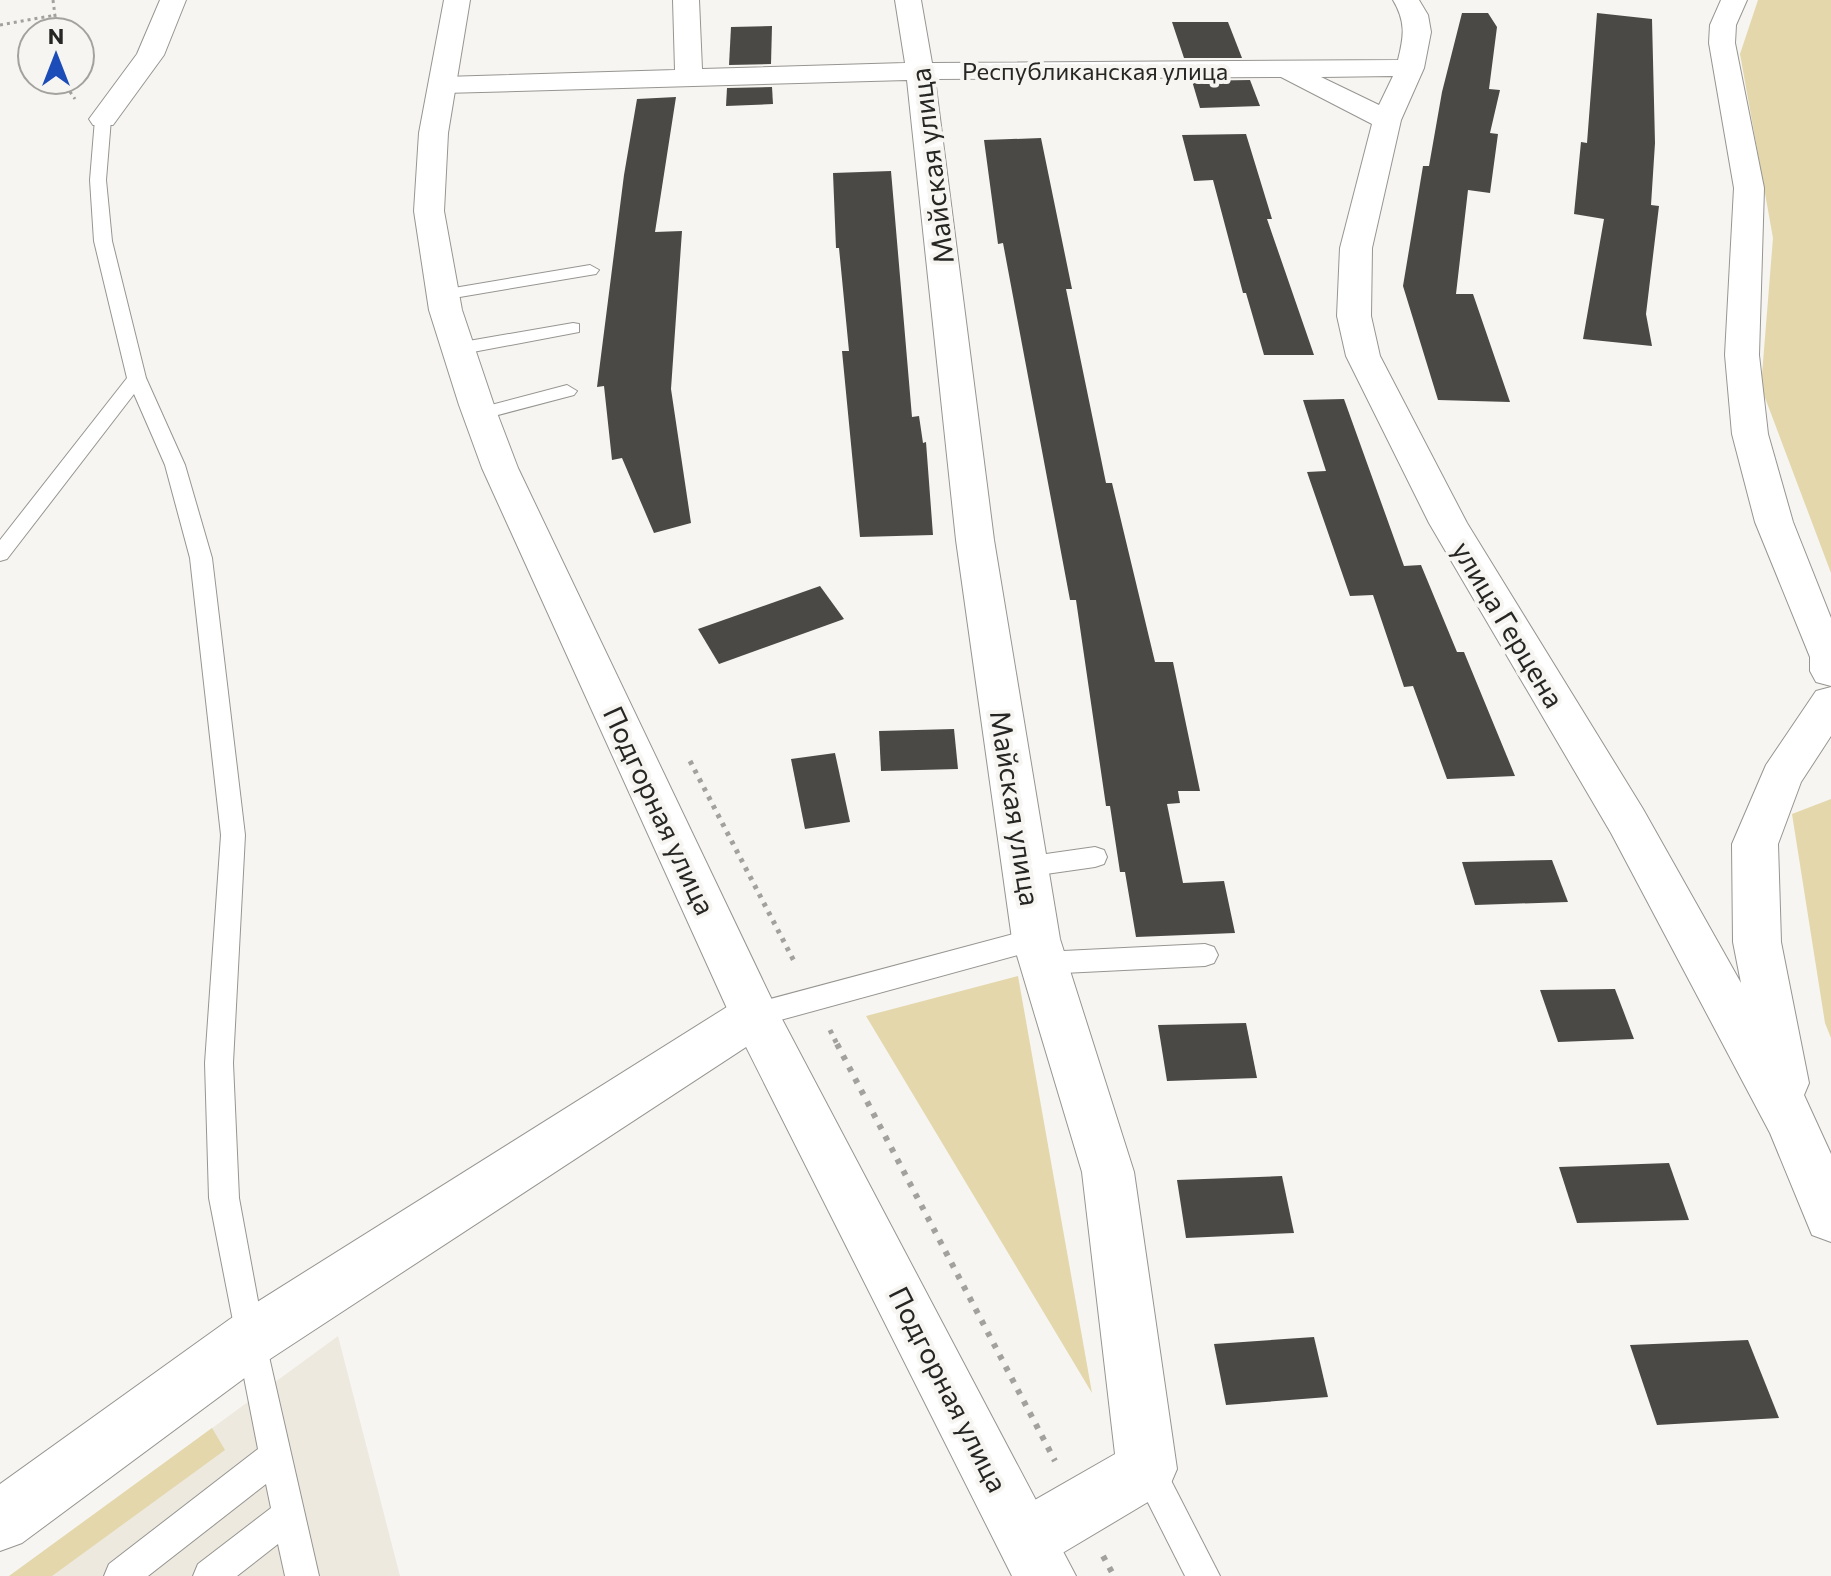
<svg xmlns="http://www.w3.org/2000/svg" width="1831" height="1576" font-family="Commissioner,sans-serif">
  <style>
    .built { fill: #ede9de }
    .green { fill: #e3d7ab }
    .building { fill: #4a4946 }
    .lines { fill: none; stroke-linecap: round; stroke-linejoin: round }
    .lane-casing { stroke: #969591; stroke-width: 2 }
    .street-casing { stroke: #969591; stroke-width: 2 }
    .secondary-casing { stroke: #969591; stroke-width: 2 }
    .path-far2 { stroke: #a2a19e; stroke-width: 3; stroke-dasharray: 3 4; stroke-linecap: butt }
    .path-far1 { stroke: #a2a19e; stroke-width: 5; stroke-dasharray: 4 6; stroke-linecap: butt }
    .path { stroke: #a2a19e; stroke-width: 6; stroke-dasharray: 5 8; stroke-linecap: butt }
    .lane { fill: #fff; fill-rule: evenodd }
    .street { fill: #fff; fill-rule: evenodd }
    .secondary { fill: #fff; fill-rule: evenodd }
    .labels { text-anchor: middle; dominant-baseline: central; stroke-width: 8; stroke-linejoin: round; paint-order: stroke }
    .far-street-label { font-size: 24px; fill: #262624; stroke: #f7f5f1 }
    .street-label { font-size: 28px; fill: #262624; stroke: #f7f5f1 }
  </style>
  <rect width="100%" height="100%" fill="#f7f5f1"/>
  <path class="built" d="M338,1336L400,1576H10Z"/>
  <g class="green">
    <path d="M1758,0H1831V573L1761,387L1773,238L1740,54Z"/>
    <path d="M1831,799V1038L1825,1023L1792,814Z"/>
    <path d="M1018,976L1092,1393L866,1016Z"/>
    <path d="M212,1428L225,1450L52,1576H9Z"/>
  </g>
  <g class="building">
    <path d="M1462,13H1488L1497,27L1489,89L1500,90L1490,133L1498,134L1490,193L1468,190L1456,294H1473L1510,402L1438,400L1403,286L1423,166H1429L1442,92Z"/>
    <path d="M1597,13L1652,19L1655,143L1651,205L1659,206L1646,314L1652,346L1583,339L1604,219L1574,214L1581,142L1587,143Z"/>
    <path d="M1172,22H1228L1242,58H1184Z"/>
    <path d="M772,26L771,64L729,65L731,27Z"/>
    <path d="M1250,80L1260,106L1200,108L1192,81Z"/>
    <path d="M772,87L773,104L726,106L727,88Z"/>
    <path d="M676,97L655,232L682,231L671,389L691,523L654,533L622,458L612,460L604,386L597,387L624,175L637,99Z"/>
    <path d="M1246,134L1272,219H1267L1314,355H1264L1246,293H1243L1213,180L1194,181L1182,135Z"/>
    <path d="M1041,138L1072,289H1066L1106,483H1112L1155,662H1173L1200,791H1178L1180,803L1167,804L1183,883L1224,881L1235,933L1136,937L1125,872H1120L1110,806H1106L1076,600H1070L1003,243L998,244L984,140Z"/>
    <path d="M891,171L912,417L919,416L923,443L926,442L933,535L860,537L842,351H849L839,248H836L833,173Z"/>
    <path d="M1344,399L1404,566L1421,565L1457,652H1464L1515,776L1447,779L1413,686L1404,687L1373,595L1350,596L1307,472L1326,471L1303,400Z"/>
    <path d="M820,586L844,619L719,664L698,629Z"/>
    <path d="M954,729L958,769L881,771L879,731Z"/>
    <path d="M835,753L850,822L805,829L791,759Z"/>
    <path d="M1552,860L1568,902L1475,905L1462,862Z"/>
    <path d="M1615,989L1634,1039L1558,1042L1540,990Z"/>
    <path d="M1246,1023L1257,1078L1167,1081L1158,1025Z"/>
    <path d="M1669,1163L1689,1220L1577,1223L1559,1167Z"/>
    <path d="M1282,1176L1294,1233L1186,1238L1177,1180Z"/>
    <path d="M1314,1337L1328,1397L1226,1405L1214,1344Z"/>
    <path d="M1748,1340L1779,1418L1657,1425L1630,1345Z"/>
  </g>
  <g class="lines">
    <defs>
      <g id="lane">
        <path d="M103,114L111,119L106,180L112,241L146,378L185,465L212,558L245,835L233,1063L239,1198L265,1339L319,1576H285L278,1544L237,1576H193L198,1564L271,1508L266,1484L148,1576H104L109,1564L258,1449L209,1198L205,1063L221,835L190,558L165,465L134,394L7,559L0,561V540L127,378L94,241L90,180L95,119Z"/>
        <path d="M590,265L599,270L596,274L442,300L433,295L442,290Z"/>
        <path d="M573,323L579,324V332L457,355L448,349L457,343Z"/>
        <path d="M567,385L577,391L574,395L479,420L469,414L472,410Z"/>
        <path d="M1095,847L1104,850L1107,857L1104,864L1095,867L1025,877L1016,874L1013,867L1016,860L1025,857Z"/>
        <path d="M1036,928L1045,931L1049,939L1045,947L1036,950L755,1027L746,1023L742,1015L746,1007L755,1003Z"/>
        <path d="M1205,944L1214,947L1218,955L1214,963L1205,966L1043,974L1034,971L1030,963L1034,955L1043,952Z"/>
        <path d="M1147,1453L1159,1457L1220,1576H1185L1131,1469L1135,1457Z"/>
      </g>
      <g id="street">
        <path d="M160,0H186L164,55L113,125H93L89,119L137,54Z"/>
        <path d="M673,0H699L702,69L905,63L895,0H921L932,63L1398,60C1404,36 1406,22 1393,0H1419L1428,15L1431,32L1424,68L1401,120L1372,248L1371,316L1380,356L1467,523L1643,809L1741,983L1733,942L1732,844L1766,765L1816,691L1831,687V736L1801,782L1778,844L1781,942L1809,1083L1804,1095L1831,1154V1242L1812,1235L1770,1133L1611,833L1429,523L1346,356L1337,316L1340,248L1372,124L1281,77L935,79L994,540L1060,939L1134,1172L1177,1469L1168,1490L1049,1561L1027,1570L1005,1561L996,1539L1005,1517L1115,1454L1082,1172L1012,939L956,540L907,80L444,93L434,91L430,85L434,79L444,77L675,70ZM1393,76L1379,105L1321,77Z"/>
        <path d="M1721,0H1747L1736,25L1735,43L1764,188L1759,355L1768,434L1793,522L1831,618V686L1816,682L1810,671V657L1755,522L1732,434L1725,355L1734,188L1709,43L1710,25Z"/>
        <path d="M755,994L772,1000L780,1015L772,1030L270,1359L22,1543L0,1551V1484L230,1319L738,1000Z"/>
      </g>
      <path id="secondary" d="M444,0H470L448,133L444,211L462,310L494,405L518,468L773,1002L1076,1576H1012L730,1015L482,468L459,405L429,310L414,211L419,133Z"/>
    </defs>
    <use href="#lane" class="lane-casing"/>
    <use href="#street" class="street-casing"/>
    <use href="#secondary" class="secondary-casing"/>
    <g class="path-far2">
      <path d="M53,0L57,32"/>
      <path d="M0,25L56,15"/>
      <path d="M62,80L75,99"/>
    </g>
    <g class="path-far1">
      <path d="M690,761L796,965"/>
      <path d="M830,1030L838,1046"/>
    </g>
    <g class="path">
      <path d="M837,1044L1055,1461"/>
      <path d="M1103,1556L1114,1576"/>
    </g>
    <use href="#lane" class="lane"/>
    <use href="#street" class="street"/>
    <use href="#secondary" class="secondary"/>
  </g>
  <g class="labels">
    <g class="far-street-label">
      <text x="1095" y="70">Республиканская улица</text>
    </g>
    <g class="street-label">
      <text transform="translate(931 166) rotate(-97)">Майская улица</text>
      <text transform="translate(1509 624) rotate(59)">улица Герцена</text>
      <text transform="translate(1016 808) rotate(81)">Майская улица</text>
      <text transform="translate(660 810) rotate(65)">Подгорная улица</text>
      <text transform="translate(949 1389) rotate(63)">Подгорная улица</text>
    </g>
  </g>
  <g transform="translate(56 56)"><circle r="38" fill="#f7f5f1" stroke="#a3a29f" stroke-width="2"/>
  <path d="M0-6L14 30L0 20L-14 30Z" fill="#1b4cb8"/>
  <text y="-12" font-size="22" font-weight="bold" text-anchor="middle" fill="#262624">N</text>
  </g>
</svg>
